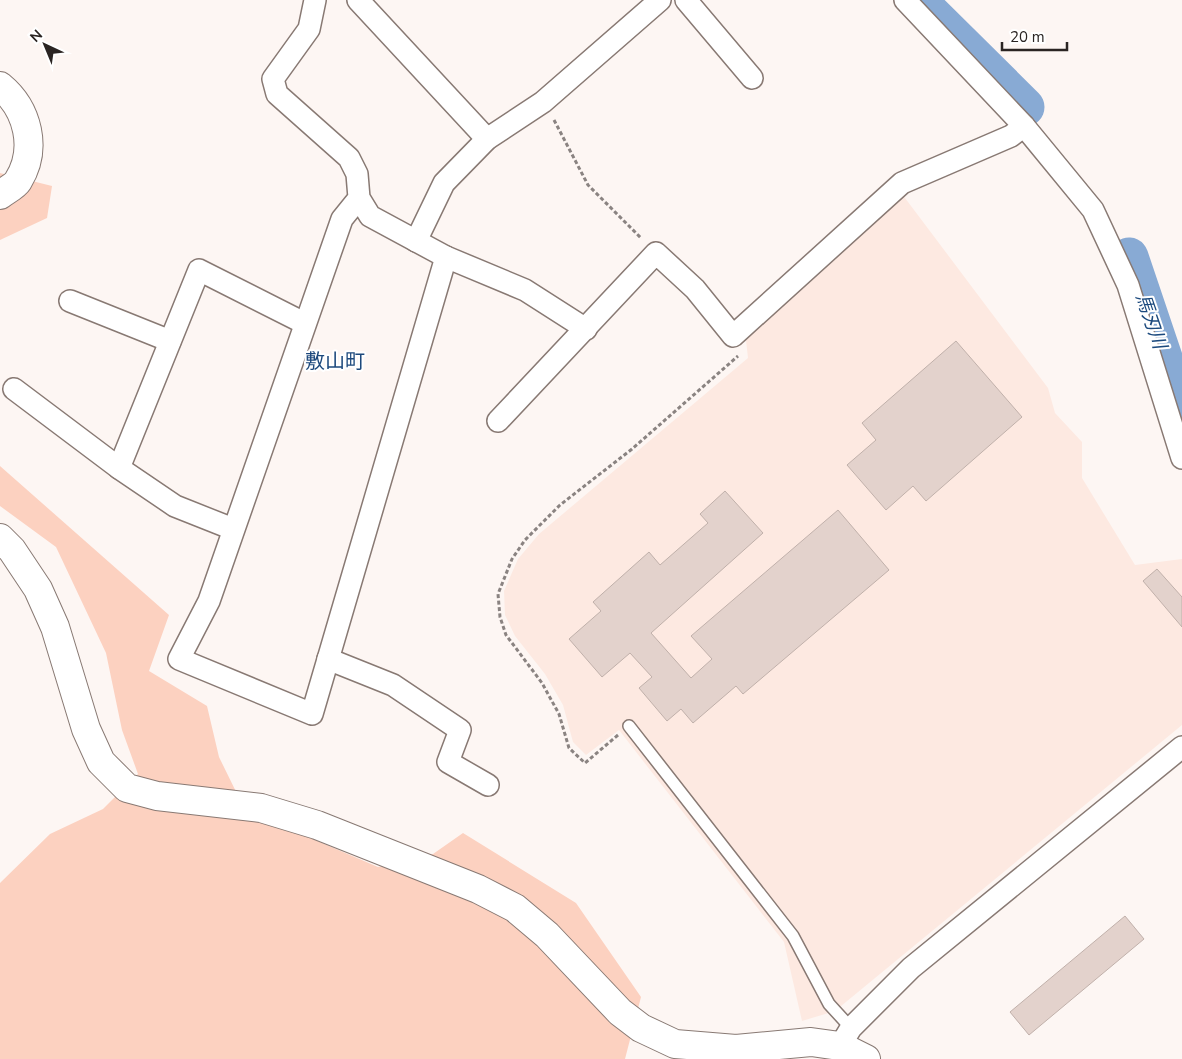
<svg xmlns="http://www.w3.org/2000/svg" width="1182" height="1059" font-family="'Nunito Sans','Noto Sans JP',sans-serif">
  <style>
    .built { fill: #fde9e1 }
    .green { fill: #fcd1c0 }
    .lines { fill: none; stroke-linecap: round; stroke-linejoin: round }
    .river { stroke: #88aad4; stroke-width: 39 }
    .building { fill: #e3d2cc; stroke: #c0b0aa }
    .lane-casing { stroke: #887973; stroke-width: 14 }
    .street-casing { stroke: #887973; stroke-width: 24 }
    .secondary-casing { stroke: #887973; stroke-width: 30 }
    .path { stroke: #8a8381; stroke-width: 3; stroke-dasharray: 4 2.5; stroke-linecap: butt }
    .lane { stroke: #fff; stroke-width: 11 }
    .street { stroke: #fff; stroke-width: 21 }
    .secondary { stroke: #fff; stroke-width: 28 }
    .labels { text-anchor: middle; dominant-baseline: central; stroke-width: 4; stroke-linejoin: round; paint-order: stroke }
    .water-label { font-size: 19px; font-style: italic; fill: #1b497d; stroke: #fff }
    .quarter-label { font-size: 20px; fill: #1c487c; stroke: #fff }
  </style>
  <rect width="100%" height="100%" fill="#fdf6f3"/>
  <path class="built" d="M902,194L1048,388L1055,413L1082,442V478L1135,565L1182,559V725L835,1011L802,1021L784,942L619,730L586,755L573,742L563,705L545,674L515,636L505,615L504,591L518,559L539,534L748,358L745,331Z"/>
  <g class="green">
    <path d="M0,173L52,186L47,218L0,240Z"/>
    <path d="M0,466L169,615L149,671L207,706L219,757L245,810L378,867L433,854L463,833L576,903L641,997L625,1059H0V883L50,834L103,809L138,774L122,730L106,653L56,547L0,506Z"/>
  </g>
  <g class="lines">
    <g class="river">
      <path d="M921,4L1025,107"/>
      <path d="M1129,257L1182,414"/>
    </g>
  </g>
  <g class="building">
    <path d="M956,341L1022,417L926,501L913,486L886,510L847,465L876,440L862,423Z"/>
    <path d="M725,491L763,533L651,633L691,678L712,659L691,636L838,510L889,570L743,694L736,686L693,723L681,709L667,721L639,688L652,677L630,653L602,677L569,639L601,611L593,602L649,552L660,565L708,523L700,514Z"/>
    <path d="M1157,569L1182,597V627L1143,581Z"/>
    <path d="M1125,916L1144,939L1029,1035L1010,1012Z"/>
  </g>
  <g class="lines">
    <defs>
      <path id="lane" d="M629,726L793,936L829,1004L851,1028"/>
      <g id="street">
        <path d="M315,0L309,29L273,79L277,94L349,158L357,174L359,198L370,216L446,257L312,714L179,659L209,601L342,219L359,198"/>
        <path d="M358,0L487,139"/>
        <path d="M686,0L752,78"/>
        <path d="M905,0L1024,126L1093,210L1128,285L1182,458"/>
        <path d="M416,241L444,183L487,139L543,102L660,0"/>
        <path d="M446,257L525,290L586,329"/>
        <path d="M70,301L170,341"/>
        <path d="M14,389L119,468L175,506L233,529"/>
        <path d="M498,421L656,253L695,289L733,336L902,183L1011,136L1024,126"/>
        <path d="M119,468L199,270L304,323"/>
        <path d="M328,659L393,685L460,730L448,762L488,785"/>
        <path d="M840,1046L851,1028L911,968L1182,747"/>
      </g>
      <g id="secondary">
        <path d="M0,86C28,109 38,149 18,181C15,186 5,191 0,195"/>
        <path d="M0,538L12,550L38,589L55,627L86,729L101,762L127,788L157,796L261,808L317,825L478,889L515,908L547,935L620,1012L641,1028L675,1044L736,1049L811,1042L840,1046L866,1059"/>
      </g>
    </defs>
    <use href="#lane" class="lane-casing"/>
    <use href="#street" class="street-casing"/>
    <use href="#secondary" class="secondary-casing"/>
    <g class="path">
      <path d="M554,120L588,185L641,238"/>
      <path d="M618,735L585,763L569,748L559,714L542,683L506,635L500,617L498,594L512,559L525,540L560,505L632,449L738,356"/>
    </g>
    <use href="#lane" class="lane"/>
    <use href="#street" class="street"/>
    <use href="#secondary" class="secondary"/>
  </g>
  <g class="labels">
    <g class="water-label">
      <text transform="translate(1151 321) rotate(71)">馬刃川</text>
    </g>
    <g class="quarter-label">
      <text x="335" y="361">敷山町</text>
    </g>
  </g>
  <g transform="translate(45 45) rotate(316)" stroke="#ffffff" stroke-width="4" paint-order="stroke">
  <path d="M0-4L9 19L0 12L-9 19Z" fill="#2a2422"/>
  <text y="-8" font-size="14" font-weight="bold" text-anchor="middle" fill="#2a2422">N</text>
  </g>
  <path d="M1002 42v8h65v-8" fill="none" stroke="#2a2422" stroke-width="2.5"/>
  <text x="1010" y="42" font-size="15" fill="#2a2422" stroke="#ffffff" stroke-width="4" paint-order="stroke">20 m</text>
</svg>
